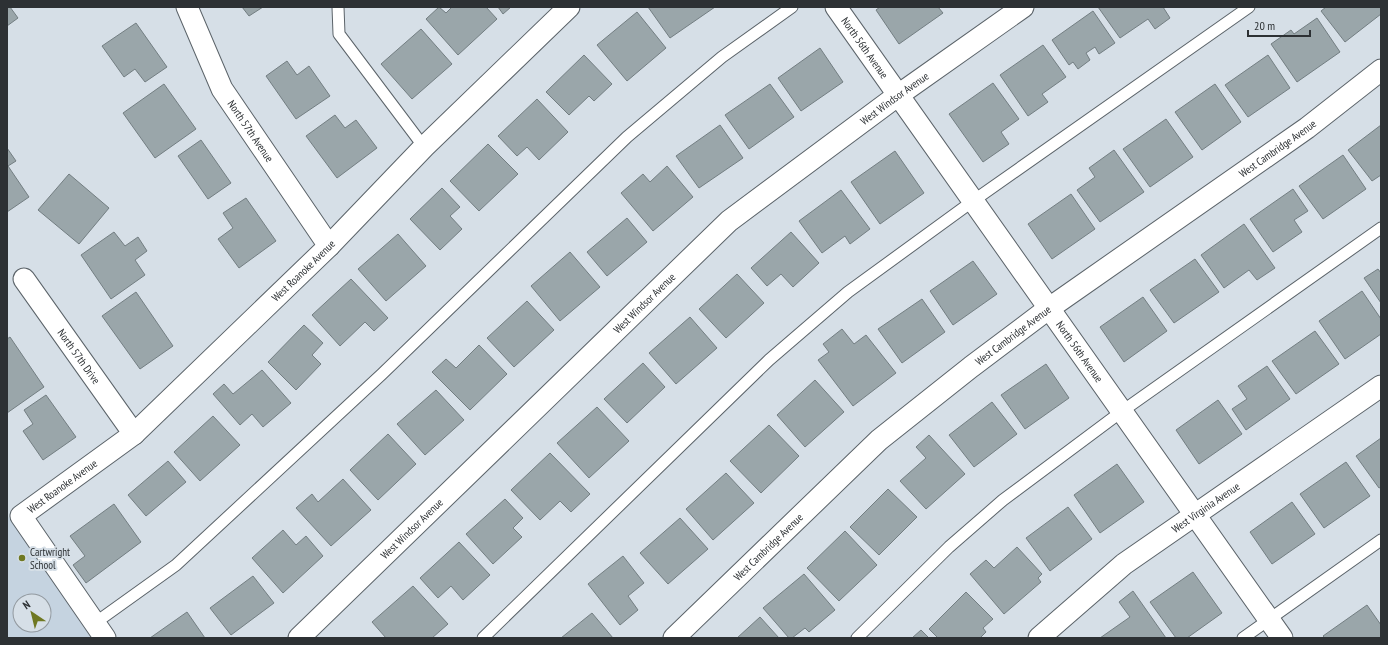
<svg xmlns="http://www.w3.org/2000/svg" width="1388" height="645" font-family="'PT Sans Narrow',sans-serif">
  <style>
    .built { fill: #c5d3e0; fill-rule: evenodd }
    .building { fill: #9aa6aa; stroke: #737e82 }
    .lines { fill: none; stroke-linecap: round; stroke-linejoin: round }
    .service-casing { stroke: #5b6369; stroke-width: 13 }
    .minor-casing { stroke: #5b6369; stroke-width: 23 }
    .service { stroke: #fff; stroke-width: 11 }
    .minor { stroke: #fff; stroke-width: 21 }
    .poi-dot { fill: #6f7822; stroke: #d6dfe7; stroke-width: 1.5 }
    .labels { text-anchor: middle; dominant-baseline: central; stroke-width: 4; stroke-linejoin: round; paint-order: stroke }
    .street-label { font-size: 11px; fill: #2d3134; stroke: #d6dfe7 }
    .poi-label { font-size: 11px; fill: #2d3134; stroke: #d6dfe7; text-anchor: start }
  </style>
  <rect width="100%" height="100%" fill="#d6dfe7"/>
  <path class="built" d="M7,515L91,638H7ZM20,601H44V625H20Z"/>
  <g class="building">
    <path d="M7,7H10L18,18L7,26Z"/>
    <path d="M242,7H263L249,16Z"/>
    <path d="M439,7L446,13L452,7H486L497,19L458,55L426,19Z"/>
    <path d="M498,7H511L503,14Z"/>
    <path d="M648,7H715L670,38Z"/>
    <path d="M880,7H938L943,13L899,44L876,10Z"/>
    <path d="M1098,7H1163L1170,18L1155,29L1148,19L1120,38Z"/>
    <path d="M1326,7H1381V14L1345,42L1321,11Z"/>
    <path d="M1093,11L1115,43L1099,54L1095,47L1086,53L1090,60L1078,69L1073,62L1069,65L1052,40Z"/>
    <path d="M637,12L666,48L627,81L597,45Z"/>
    <path d="M1317,18L1340,52L1297,82L1271,44L1291,30L1294,34Z"/>
    <path d="M136,23L167,67L145,82L135,69L124,77L102,46Z"/>
    <path d="M421,29L452,64L412,99L381,64Z"/>
    <path d="M1043,45L1066,77L1042,94L1048,102L1028,116L1000,75Z"/>
    <path d="M820,48L843,82L801,111L778,78Z"/>
    <path d="M584,55L612,84L594,101L589,96L569,115L546,92Z"/>
    <path d="M1268,55L1290,88L1248,117L1225,85Z"/>
    <path d="M287,61L297,75L309,66L330,96L296,119L266,76Z"/>
    <path d="M993,83L1019,119L1001,132L1009,144L983,162L949,114Z"/>
    <path d="M164,84L196,129L155,158L123,113Z"/>
    <path d="M770,84L794,117L749,149L725,115Z"/>
    <path d="M1215,84L1241,122L1202,150L1175,112Z"/>
    <path d="M537,99L568,132L539,160L527,147L517,156L498,136Z"/>
    <path d="M335,115L345,128L356,120L377,148L337,178L306,136Z"/>
    <path d="M1166,119L1193,157L1150,187L1123,149Z"/>
    <path d="M720,125L743,158L699,188L676,156Z"/>
    <path d="M1381,125V175L1372,181L1348,150Z"/>
    <path d="M201,140L231,183L208,199L178,156Z"/>
    <path d="M488,144L518,174L479,211L450,181Z"/>
    <path d="M7,148L16,161L8,166L29,197L7,212Z"/>
    <path d="M1114,150L1144,192L1100,222L1077,190L1095,177L1089,168Z"/>
    <path d="M895,151L924,193L880,224L851,182Z"/>
    <path d="M1343,155L1366,189L1323,219L1299,186Z"/>
    <path d="M667,166L693,197L653,231L621,193L643,174L650,182Z"/>
    <path d="M69,174L109,208L79,244L38,210Z"/>
    <path d="M442,188L460,207L450,216L462,229L440,250L410,219Z"/>
    <path d="M1293,189L1308,211L1294,220L1302,232L1273,252L1250,219Z"/>
    <path d="M841,190L870,229L850,244L845,236L822,253L799,221Z"/>
    <path d="M1071,194L1095,229L1052,259L1028,224Z"/>
    <path d="M246,198L276,241L239,268L218,239L233,228L223,213Z"/>
    <path d="M627,218L647,242L607,276L587,252Z"/>
    <path d="M1244,224L1275,268L1257,280L1249,270L1224,288L1201,255Z"/>
    <path d="M114,232L125,246L138,237L147,251L135,260L145,275L111,299L81,255Z"/>
    <path d="M791,232L819,263L793,287L781,274L767,286L751,268Z"/>
    <path d="M398,234L426,266L386,301L358,269Z"/>
    <path d="M570,252L600,287L560,321L531,286Z"/>
    <path d="M1195,259L1219,292L1174,323L1150,290Z"/>
    <path d="M973,261L997,294L953,325L930,291Z"/>
    <path d="M1378,269L1381,273V303L1364,278Z"/>
    <path d="M737,274L764,303L726,338L699,309Z"/>
    <path d="M351,279L388,318L374,331L365,322L340,346L312,315Z"/>
    <path d="M1362,291L1381,319V334L1345,359L1319,321Z"/>
    <path d="M136,292L173,346L140,369L102,316Z"/>
    <path d="M1143,297L1167,331L1124,362L1100,327Z"/>
    <path d="M922,299L945,332L902,363L878,329Z"/>
    <path d="M527,301L554,330L514,367L487,338Z"/>
    <path d="M690,317L717,348L676,384L649,353Z"/>
    <path d="M304,325L323,343L312,355L321,364L296,390L268,362Z"/>
    <path d="M842,329L854,344L866,335L896,373L853,406L818,360L829,352L823,344Z"/>
    <path d="M1315,331L1339,364L1296,394L1272,361Z"/>
    <path d="M10,337L44,387L7,413V339Z"/>
    <path d="M479,345L507,374L470,410L432,372L446,359L456,368Z"/>
    <path d="M643,363L665,387L627,423L604,399Z"/>
    <path d="M1046,364L1069,398L1025,429L1001,395Z"/>
    <path d="M1267,366L1290,399L1246,430L1232,409L1247,399L1238,386Z"/>
    <path d="M262,370L291,403L263,427L252,414L240,425L213,394L224,384L233,394Z"/>
    <path d="M815,380L844,412L805,447L777,415Z"/>
    <path d="M436,390L464,420L425,455L397,424Z"/>
    <path d="M46,395L76,437L43,460L23,431L33,424L24,410Z"/>
    <path d="M1218,400L1242,434L1199,464L1176,430Z"/>
    <path d="M992,402L1017,434L974,467L949,435Z"/>
    <path d="M597,407L629,441L589,478L557,443Z"/>
    <path d="M213,416L240,445L200,481L174,452Z"/>
    <path d="M769,425L799,456L761,493L730,461Z"/>
    <path d="M388,434L416,464L378,500L350,470Z"/>
    <path d="M929,435L965,474L926,509L900,481L926,458L916,447Z"/>
    <path d="M1381,438V487L1379,488L1356,456Z"/>
    <path d="M550,453L590,494L571,512L560,501L540,520L511,490Z"/>
    <path d="M168,461L186,482L146,516L128,495Z"/>
    <path d="M1346,462L1370,496L1324,528L1300,494Z"/>
    <path d="M1117,464L1144,502L1100,533L1074,495Z"/>
    <path d="M726,473L754,503L713,540L686,509Z"/>
    <path d="M343,479L371,510L331,546L296,508L312,494L318,502Z"/>
    <path d="M888,489L917,517L879,555L850,527Z"/>
    <path d="M505,499L523,518L513,528L522,537L493,564L466,534Z"/>
    <path d="M1292,502L1315,534L1272,564L1250,532Z"/>
    <path d="M114,504L141,542L86,583L73,565L85,556L70,536Z"/>
    <path d="M1068,507L1092,539L1050,571L1026,538Z"/>
    <path d="M680,518L708,549L668,584L640,553Z"/>
    <path d="M283,530L296,545L306,536L323,556L283,593L252,558Z"/>
    <path d="M845,531L877,565L839,601L807,568Z"/>
    <path d="M459,542L490,575L463,600L451,586L438,598L420,578Z"/>
    <path d="M1017,547L1042,574L1038,578L1041,582L1004,614L970,574L986,560L994,568Z"/>
    <path d="M623,556L644,583L628,596L638,610L620,625L588,584Z"/>
    <path d="M1193,572L1222,613L1187,638H1176L1150,602Z"/>
    <path d="M804,574L835,610L809,632L805,628L792,638H789L763,608Z"/>
    <path d="M253,576L274,603L231,635L210,608Z"/>
    <path d="M413,586L448,624L432,638H386L372,622Z"/>
    <path d="M1133,591L1166,638H1100L1130,617L1119,602Z"/>
    <path d="M966,592L993,619L983,628L986,632L980,638H938L929,629Z"/>
    <path d="M1367,605L1381,625V638H1325L1323,636Z"/>
    <path d="M187,612L205,638H150Z"/>
    <path d="M592,613L613,638H561Z"/>
    <path d="M760,617L779,638H737Z"/>
    <path d="M921,630L929,638H912Z"/>
  </g>
  <g class="lines">
    <defs>
      <g id="service">
        <path d="M338,7L339,34L424,147"/>
        <path d="M95,623L176,565L382,374L627,137L722,57L792,7"/>
        <path d="M483,638L769,360L848,292L973,201L1249,7"/>
        <path d="M857,638L949,547L1003,500L1121,412L1381,228"/>
        <path d="M1243,638L1381,540"/>
      </g>
      <g id="minor">
        <path id="s1" d="M187,7L222,89L329,246"/>
        <path id="s2" d="M836,7L1282,638"/>
        <path id="s3" d="M24,279L134,434"/>
        <path id="s4" d="M105,638L21,516L134,434L329,246L424,147L569,7"/>
        <path id="s5" d="M299,638L729,221L897,96L1023,7"/>
        <path id="s6" d="M674,638L879,440L971,367L1048,309L1307,128L1381,70"/>
        <path id="s7" d="M1039,638L1124,564L1381,386"/>
      </g>
    </defs>
    <use href="#service" class="service-casing"/>
    <use href="#minor" class="minor-casing"/>
    <use href="#service" class="service"/>
    <use href="#minor" class="minor"/>
  </g>
  <circle class="poi-dot" cx="22" cy="558" r="4"/>
  <g class="labels">
    <g class="street-label">
      <text stroke="none"><textPath href="#s2" startOffset="50">North 56th Avenue</textPath></text>
      <text stroke="none"><textPath href="#s5" startOffset="805">West Windsor Avenue</textPath></text>
      <text stroke="none"><textPath href="#s1" startOffset="140">North 57th Avenue</textPath></text>
      <text stroke="none"><textPath href="#s6" startOffset="779">West Cambridge Avenue</textPath></text>
      <text stroke="none"><textPath href="#s4" startOffset="523">West Roanoke Avenue</textPath></text>
      <text stroke="none"><textPath href="#s5" startOffset="481">West Windsor Avenue</textPath></text>
      <text stroke="none"><textPath href="#s6" startOffset="455">West Cambridge Avenue</textPath></text>
      <text stroke="none"><textPath href="#s2" startOffset="422">North 56th Avenue</textPath></text>
      <text stroke="none"><textPath href="#s3" startOffset="95">North 57th Drive</textPath></text>
      <text stroke="none"><textPath href="#s4" startOffset="199">West Roanoke Avenue</textPath></text>
      <text stroke="none"><textPath href="#s7" startOffset="212">West Virginia Avenue</textPath></text>
      <text stroke="none"><textPath href="#s5" startOffset="157">West Windsor Avenue</textPath></text>
      <text stroke="none"><textPath href="#s6" startOffset="131">West Cambridge Avenue</textPath></text>
    </g>
    <g class="poi-label">
      <text x="30" y="552">Cartwright<tspan x="30" dy="13">School</tspan></text>
    </g>
  </g>
  <rect width="1388" height="645" fill="none" stroke="#2d3134" stroke-width="16"/>
  <g transform="translate(32 613) rotate(325)"><circle r="19" fill="#d6dfe7" stroke="#92999f"/>
  <path d="M0-3L7 15L0 10L-7 15Z" fill="#6f7822"/>
  <text y="-6" font-size="11" font-weight="bold" text-anchor="middle" fill="#2d3134">N</text>
  </g>
  <path d="M1248 30v6h62v-6" fill="none" stroke="#2d3134" stroke-width="2"/>
  <text x="1254" y="30" font-size="12" fill="#2d3134" stroke="#d6dfe7" stroke-width="3" paint-order="stroke">20 m</text>
</svg>
